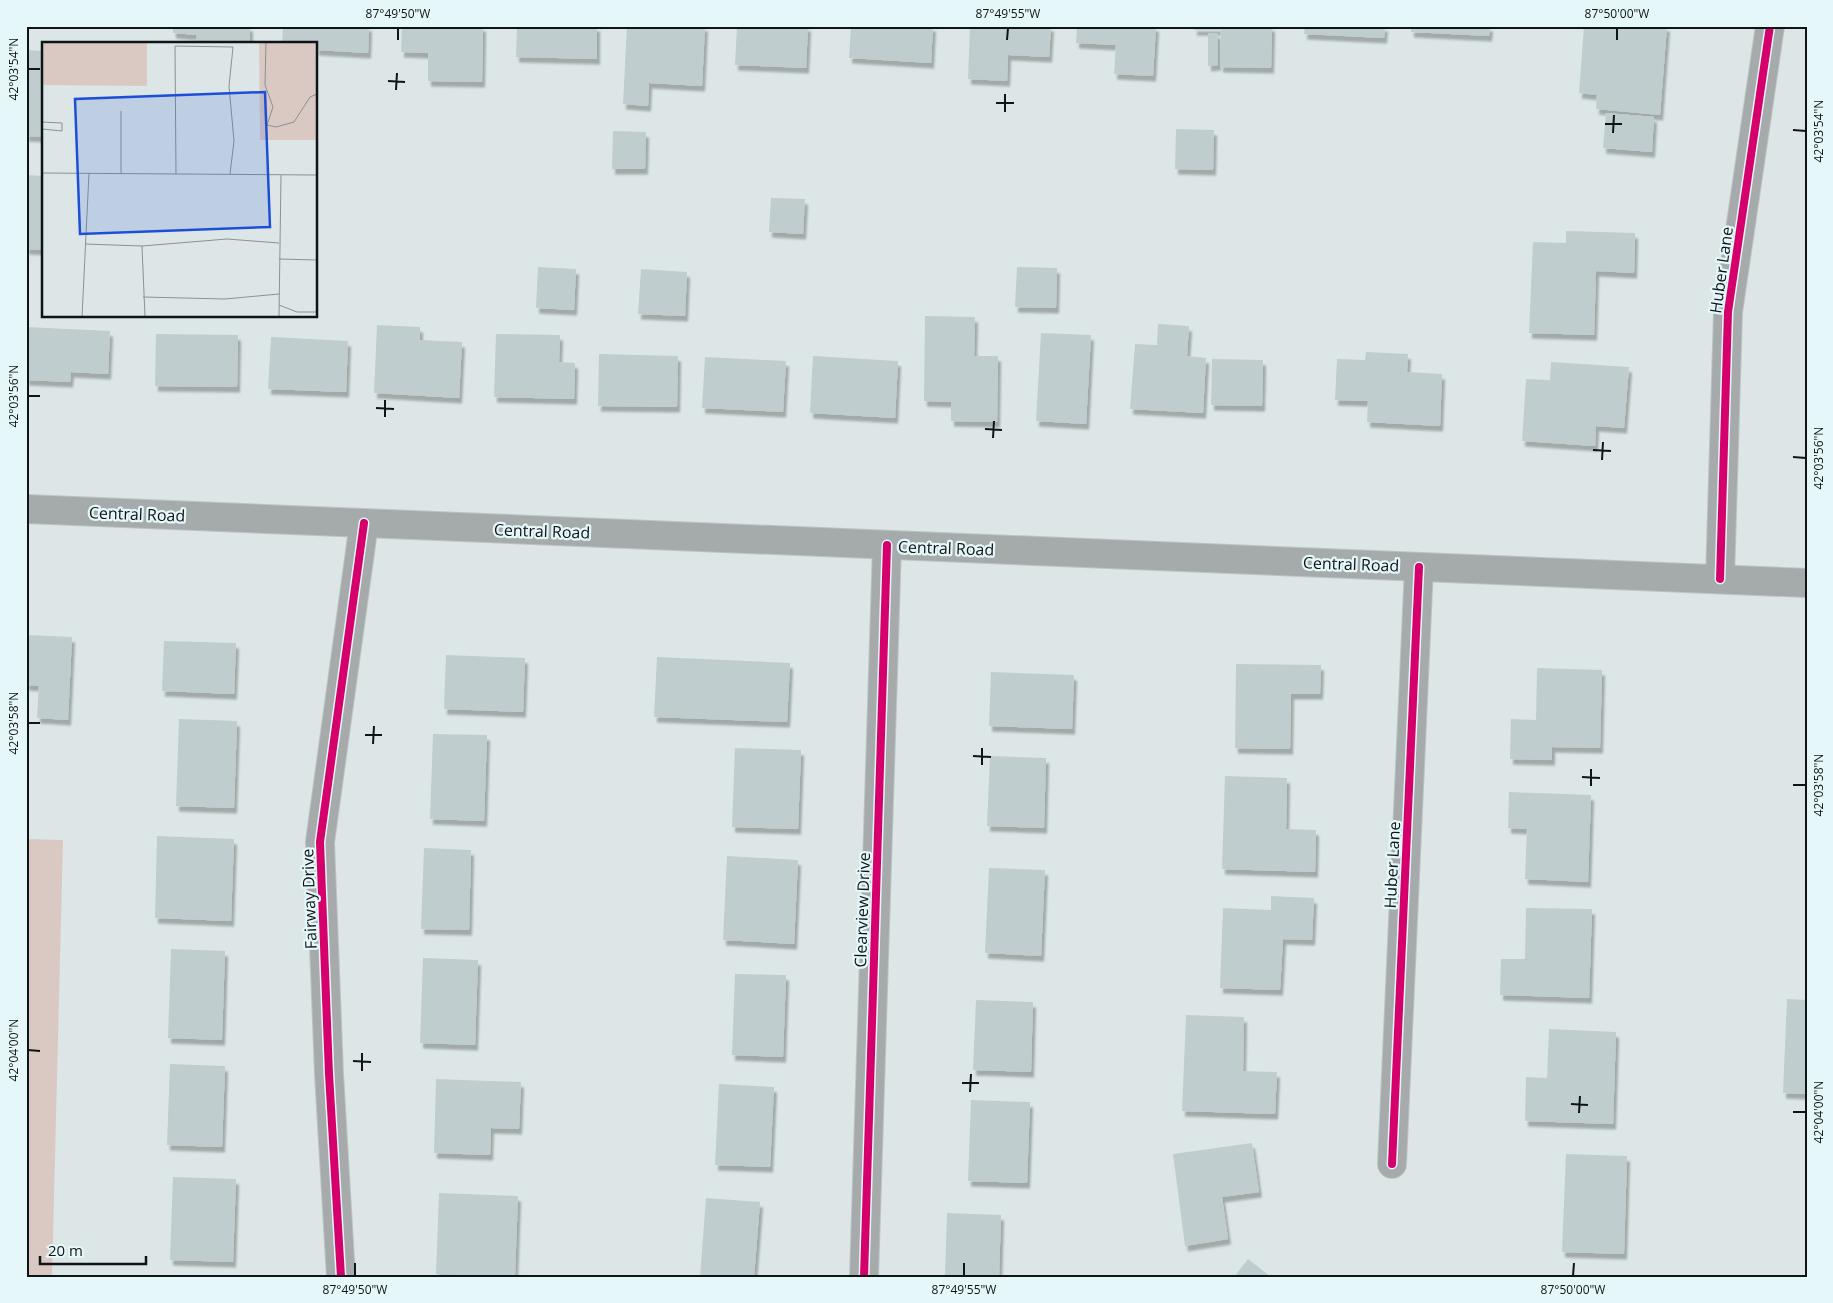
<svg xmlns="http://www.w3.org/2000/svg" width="1833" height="1303" font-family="'Open Sans',sans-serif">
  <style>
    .green { fill: #dac9c2 }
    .building { fill: #c0cdce; filter: url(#shadow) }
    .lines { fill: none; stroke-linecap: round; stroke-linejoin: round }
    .minor-casing { stroke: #bcc4c4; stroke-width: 30 }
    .secondary-casing { stroke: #bcc4c4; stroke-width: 30 }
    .minor { stroke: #a6aaaa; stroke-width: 28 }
    .secondary { stroke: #a5aaaa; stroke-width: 28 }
    .cycleway-casing { stroke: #e5f7f9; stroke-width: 11 }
    .cycleway { stroke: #d6006c; stroke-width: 8 }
    .ticks { fill: none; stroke: #0f1516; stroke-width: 2 }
    .labels { text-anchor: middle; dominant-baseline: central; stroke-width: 4.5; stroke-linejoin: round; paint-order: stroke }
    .street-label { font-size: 16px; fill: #0f1516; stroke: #e5f7f9 }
    .inset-road { fill: none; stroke: #8a9293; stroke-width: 1 }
    .view { fill: #1d4ed8; fill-opacity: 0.15; stroke: #1d4ed8; stroke-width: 2.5 }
    .inset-edge { fill: none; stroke: #0f1516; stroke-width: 2.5 }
    .neatline { fill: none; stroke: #0f1516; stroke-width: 2 }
    .ticks-label { font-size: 12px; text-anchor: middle; fill: #0f1516 }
  </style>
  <defs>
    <filter id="shadow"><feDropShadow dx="3" dy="5.5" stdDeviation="1" flood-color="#0004"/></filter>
  </defs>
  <rect width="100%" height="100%" fill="#dce6e6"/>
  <path class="green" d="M26,839L63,840L52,1277H26Z"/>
  <g class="building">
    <path d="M173,26H250V44H196L197,35L173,33Z"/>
    <path d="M283,26H369L368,53L316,50V44H282Z"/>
    <path d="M402,26H483L482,82L428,81V53L401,52Z"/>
    <path d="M517,26H597V59L516,57Z"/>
    <path d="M627,26H705L702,86L649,83L648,106L623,104Z"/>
    <path d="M737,26H808L806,68L735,65Z"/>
    <path d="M851,26H933L931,63L849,58Z"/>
    <path d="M970,26H1051L1049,57L1008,55L1007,81L968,79Z"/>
    <path d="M1077,26H1156L1153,76L1114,74L1116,45L1076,43Z"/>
    <path d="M1194,26H1272L1271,68L1220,67L1221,30H1194Z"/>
    <path d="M1305,26H1385L1384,38L1304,34Z"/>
    <path d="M1411,26H1490L1489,36L1411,32Z"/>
    <path d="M1584,26H1667L1660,115L1596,109L1597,95L1579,93Z"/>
    <path d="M1208,33H1218V65L1208,66Z"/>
    <path d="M26,50L44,51V137L26,136Z"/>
    <path d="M1606,113L1654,117L1652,152L1603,148Z"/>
    <path d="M1176,129L1214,130L1213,170L1175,169Z"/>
    <path d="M613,131L646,132L645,169H612Z"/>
    <path d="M26,175L44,176V250L26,249Z"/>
    <path d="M771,198L805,199L803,234L769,232Z"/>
    <path d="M1566,231L1635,233L1634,273L1596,271L1594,335L1529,333L1533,242L1566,243Z"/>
    <path d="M538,267L576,269L574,310L536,308Z"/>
    <path d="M1017,267L1057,268L1056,308L1015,307Z"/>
    <path d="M641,269L687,272L685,316L638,314Z"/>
    <path d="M925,316L975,317L974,356H998L997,422L951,421V402L924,401Z"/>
    <path d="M1158,324L1189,326L1187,356L1206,358L1203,413L1130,409L1135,344L1157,345Z"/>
    <path d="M377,325L420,327V340L462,342L459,398L374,393Z"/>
    <path d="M26,327L110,331L108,374L71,372L70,382L26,380Z"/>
    <path d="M1041,333L1091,335L1086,424L1036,421Z"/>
    <path d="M156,334L238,335L237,387L155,386Z"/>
    <path d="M496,334L560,335L559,362L575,363L574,399L494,397Z"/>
    <path d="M271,337L348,341L346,392L268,389Z"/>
    <path d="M1366,352L1408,354L1407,372L1442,374L1440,426L1367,422L1368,401L1335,400L1337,359L1365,360Z"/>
    <path d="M599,354L678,356L677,407L598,406Z"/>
    <path d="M813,356L898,361L895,418L810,413Z"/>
    <path d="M705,357L786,361L783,412L702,408Z"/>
    <path d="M1212,359L1263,360L1262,406L1211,405Z"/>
    <path d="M1551,362L1629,367L1624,428L1596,426L1595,446L1522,441L1526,379L1550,380Z"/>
    <path d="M26,635L72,637L68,720L37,718L39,686L26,685Z"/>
    <path d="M164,641L236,643L234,694L162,691Z"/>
    <path d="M446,655L525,658L523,712L444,709Z"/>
    <path d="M657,657L790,663L787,722L654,717Z"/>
    <path d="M1236,664L1321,665L1320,694H1291L1290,749L1235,748Z"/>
    <path d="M1537,668L1602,670L1600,748L1552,747V760L1510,759L1511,719L1536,720Z"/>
    <path d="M991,672L1074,675L1072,729L989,726Z"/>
    <path d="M179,719L237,721L234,808L176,806Z"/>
    <path d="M433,734L487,735L484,821L430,819Z"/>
    <path d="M735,748L801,750L798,829L732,827Z"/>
    <path d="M990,756L1046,758L1044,828L987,826Z"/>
    <path d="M1225,776L1287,778L1286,829L1316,830L1315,872L1222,869Z"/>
    <path d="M1509,792L1591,795L1588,882L1525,879L1527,829L1508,828Z"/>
    <path d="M157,836L234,839L231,921L155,918Z"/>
    <path d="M424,848L471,850L469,930L421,929Z"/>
    <path d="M727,856L798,860L794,944L723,940Z"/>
    <path d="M989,868L1045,870L1041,956L985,953Z"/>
    <path d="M1271,896L1314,898L1312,940L1283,939L1280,990L1220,988L1223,908L1271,910Z"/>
    <path d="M1526,908L1592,909L1589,998L1500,995L1501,959H1525Z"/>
    <path d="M171,949L225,951L222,1040L168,1038Z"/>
    <path d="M423,958L478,960L475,1045L420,1043Z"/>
    <path d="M735,974L786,975L783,1057L732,1055Z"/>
    <path d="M1787,999L1807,1000V1094L1783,1093Z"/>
    <path d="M976,1000L1033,1002L1031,1072L973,1070Z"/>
    <path d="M1186,1015L1244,1017L1243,1071L1277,1072L1275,1114L1182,1111Z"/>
    <path d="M1549,1029L1616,1032L1613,1124L1525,1121L1526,1077L1547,1078Z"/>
    <path d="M170,1064L225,1066L222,1147L167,1145Z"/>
    <path d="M436,1079L521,1082L519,1129L491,1128L490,1155L434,1153Z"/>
    <path d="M719,1084L774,1087L770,1167L715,1165Z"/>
    <path d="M971,1100L1030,1102L1027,1183L968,1181Z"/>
    <path d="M1252,1143L1259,1192L1222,1197L1228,1239L1185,1246L1173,1154Z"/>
    <path d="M1566,1154L1627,1156L1624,1254L1562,1252Z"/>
    <path d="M173,1177L236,1179L233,1262L170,1260Z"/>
    <path d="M439,1193L518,1196L515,1276L436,1274Z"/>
    <path d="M706,1198L760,1202L754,1277H700Z"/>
    <path d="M947,1213L1001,1215L999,1277H945Z"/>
    <path d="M1248,1259L1271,1277H1234Z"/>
  </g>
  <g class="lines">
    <defs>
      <g id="minor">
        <path d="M1720,579L1728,312L1770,26"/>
        <path d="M1392,1164L1419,567"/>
        <path d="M341,1277L329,1074L320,842L364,523"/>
        <path d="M864,1277L887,545"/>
      </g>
      <path id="secondary" d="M26,509L1807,583"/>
    </defs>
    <use href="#minor" class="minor-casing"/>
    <use href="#secondary" class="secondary-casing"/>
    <use href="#minor" class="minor"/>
    <use href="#secondary" class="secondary"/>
    <defs>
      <g id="cycleway">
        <path d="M1720,579L1728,312L1770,26"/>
        <path d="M1392,1164L1419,567"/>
        <path d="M341,1277L329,1074L320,842L364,523"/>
        <path d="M864,1277L887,545"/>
      </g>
    </defs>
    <use href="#cycleway" class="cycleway-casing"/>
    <use href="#cycleway" class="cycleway"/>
  </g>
  <path class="ticks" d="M398,40V28M1007,40L1008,28M1617,40V28M28,69H40M388,81L405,82M396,90L397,73M996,103H1014M1005,112V94M1605,124H1622M1793,130L1806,131M1613,133L1614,115M28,396H40M376,408L394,409M385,417V400M985,429L1002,430M993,438L994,421M1593,450L1611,451M1793,457L1806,458M1602,460L1603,442M28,723H40M365,735H382M373,744L374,726M973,756L991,757M982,765V748M1582,777L1600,778M1793,785H1806M1591,786V769M28,1050L40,1051M353,1061L371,1062M362,1071V1053M962,1083H979M970,1092L971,1074M1571,1104L1588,1105M1793,1112H1806M1579,1113L1580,1096M355,1276V1263M964,1276V1263M1573,1276L1574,1263"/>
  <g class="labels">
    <g class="street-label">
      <text transform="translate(1721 270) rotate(-82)">Huber Lane</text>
      <text transform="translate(137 514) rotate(2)">Central Road</text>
      <text transform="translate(542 531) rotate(2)">Central Road</text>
      <text transform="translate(946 548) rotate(2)">Central Road</text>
      <text transform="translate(1351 564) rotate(2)">Central Road</text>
      <text transform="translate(1392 865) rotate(-87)">Huber Lane</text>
      <text transform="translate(309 899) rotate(-92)">Fairway Drive</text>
      <text transform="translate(862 910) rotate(-88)">Clearview Drive</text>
    </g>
  </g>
  <g transform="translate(42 42)">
    <rect width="275" height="275" fill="#dce6e6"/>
    <path d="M0,0H105V44L0,43ZM217,0H275V98H218Z" fill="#dac9c2"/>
    <path class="inset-road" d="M224,0L223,43L231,65L225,83L234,85L252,80L268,55L275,52M0,80L20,81V89L0,87M0,131L275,133M79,132V69M134,132L133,4L191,5L187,44L192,99L188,132M43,202L100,204L185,197L237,201M100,204L103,275M237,217L275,218M101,255L183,257L237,252M237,263L255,270H275M40,275L47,131M237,275L239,133"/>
    <path class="view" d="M223,50L228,185L38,192L33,57Z"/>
    <rect width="275" height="275" class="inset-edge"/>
  </g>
  <rect width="1833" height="1303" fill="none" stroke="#e5f7f9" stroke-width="55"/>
  <path d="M40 1256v8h106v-8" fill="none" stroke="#0f1516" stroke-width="2.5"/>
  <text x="48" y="1256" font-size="15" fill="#0f1516" stroke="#e5f7f9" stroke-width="4" paint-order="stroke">20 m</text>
  <rect x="28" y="28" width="1778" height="1248" class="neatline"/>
  <g class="ticks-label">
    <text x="398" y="18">87°49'50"W</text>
    <text x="1008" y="18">87°49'55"W</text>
    <text x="1617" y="18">87°50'00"W</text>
    <text transform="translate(14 69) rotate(-90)" y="4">42°03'54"N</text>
    <text transform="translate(1819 131) rotate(-90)" y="4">42°03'54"N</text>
    <text transform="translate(14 396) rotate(-90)" y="4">42°03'56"N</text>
    <text transform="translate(1819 458) rotate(-90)" y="4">42°03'56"N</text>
    <text transform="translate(14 723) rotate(-90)" y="4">42°03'58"N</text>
    <text transform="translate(1819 785) rotate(-90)" y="4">42°03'58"N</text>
    <text transform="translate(14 1050) rotate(-90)" y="4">42°04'00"N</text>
    <text transform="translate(1819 1112) rotate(-90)" y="4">42°04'00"N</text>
    <text x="355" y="1294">87°49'50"W</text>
    <text x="964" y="1294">87°49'55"W</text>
    <text x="1573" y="1294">87°50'00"W</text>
  </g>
</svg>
